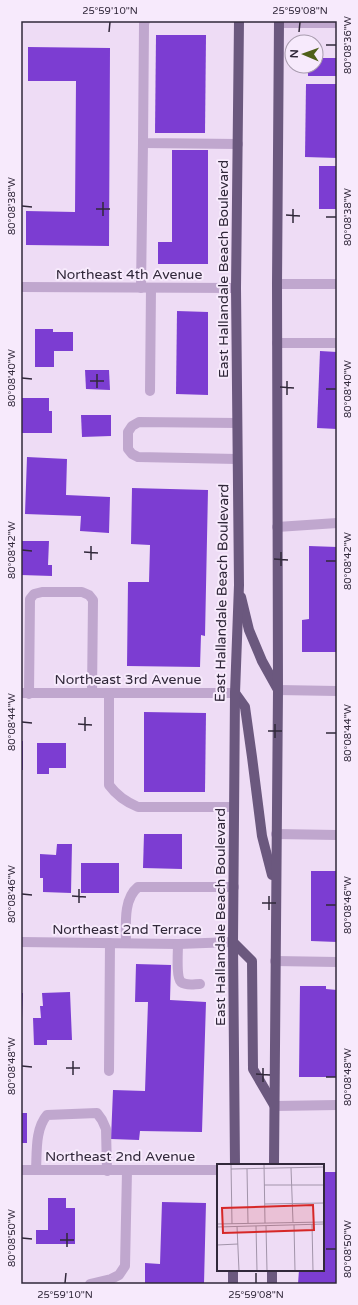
<svg xmlns="http://www.w3.org/2000/svg" width="358" height="1305" font-family="'Varela Round',sans-serif">
  <style>
    .building { fill: #7c3dd2 }
    .lines { fill: none; stroke-linecap: round; stroke-linejoin: round }
    .minor { stroke: #c0a7ce; stroke-width: 10 }
    .major { stroke: #6b587e; stroke-width: 10 }
    .ticks { fill: none; stroke: #31283a; stroke-width: 1.5 }
    .labels { text-anchor: middle; dominant-baseline: central; stroke-width: 4; stroke-linejoin: round; paint-order: stroke }
    .street-label { font-size: 14px; fill: #31283a; stroke: #f7eafc }
    .inset-road { fill: none; stroke: #a294aa; stroke-width: 1 }
    .view { fill: #d62828; fill-opacity: 0.15; stroke: #d62828; stroke-width: 2 }
    .inset-edge { fill: none; stroke: #31283a; stroke-width: 2 }
    .neatline { fill: none; stroke: #31283a; stroke-width: 1.5 }
    .ticks-label { font-size: 10px; text-anchor: middle; fill: #31283a }
  </style>
  <rect width="100%" height="100%" fill="#eedcf5"/>
  <g class="building">
    <path d="M156,35H206L205,133H155Z"/>
    <path d="M28,47L110,48L109,246L26,245V211L75,212L76,81H28Z"/>
    <path d="M316,58H337V76H308V66H316Z"/>
    <path d="M306,84H337V158L305,157Z"/>
    <path d="M172,150H208V264H158V242H172Z"/>
    <rect x="319" y="166" width="18" height="43"/>
    <path d="M177,311L208,312V395L176,394Z"/>
    <path d="M35,329H53V332H73V351H54V367H35Z"/>
    <path d="M320,351L337,352V429L317,428Z"/>
    <path d="M85,370H109L110,390L86,389Z"/>
    <path d="M21,398H49V411H52V433H21Z"/>
    <path d="M81,415H111V436L82,437Z"/>
    <path d="M27,457L67,459L66,495L110,497L109,533L80,531L81,516L25,514Z"/>
    <path d="M132,488L208,490L205,636L201,635L200,667L127,666L128,582H149L150,545L131,544Z"/>
    <path d="M21,541H49L48,565H52V576L21,575Z"/>
    <path d="M309,546L337,547V652H302V620L309,619Z"/>
    <path d="M144,712L206,713L205,792H144Z"/>
    <rect x="21" y="741" width="2" height="29"/>
    <path d="M37,743H66V768H49V774H37Z"/>
    <path d="M144,834H182V869L143,868Z"/>
    <path d="M57,844H72L71,893L43,892V878H40V854L56,855Z"/>
    <rect x="81" y="863" width="38" height="30"/>
    <path d="M311,871H337V942L311,941Z"/>
    <path d="M136,964L171,965L170,1000L206,1002L202,1132L140,1131L139,1140L111,1139L113,1090L145,1091L148,1002H135Z"/>
    <path d="M300,986H326V989L337,990V1077H299Z"/>
    <path d="M70,992L72,1040H47V1045H34L33,1018H41L40,1006H43L42,993Z"/>
    <path d="M21,993H23L22,1019H21Z"/>
    <rect x="21" y="1113" width="6" height="30"/>
    <path d="M323,1172H337V1284H298L299,1270H323Z"/>
    <path d="M48,1198H66V1208H75V1244H36V1230H48Z"/>
    <path d="M162,1202L206,1203L204,1284H145V1263L160,1264Z"/>
  </g>
  <g class="lines">
    <g class="minor">
      <path d="M145,21L144,24L143,143L238,144"/>
      <path d="M279,23H337"/>
      <path d="M277,284H337"/>
      <path d="M21,287L236,288"/>
      <path d="M141,288L143,143"/>
      <path d="M277,343H337"/>
      <path d="M150,391L151,288"/>
      <path d="M237,423L139,422L132,426L128,432V449L132,454L138,457L237,459"/>
      <path d="M277,527L337,523"/>
      <path d="M278,690L337,691"/>
      <path d="M21,693H235"/>
      <path d="M29,694L30,599L34,594L42,592H82L89,595L93,600L92,693"/>
      <path d="M109,694V785C117,796 126,802 138,807H234"/>
      <path d="M276,834L337,835"/>
      <path d="M21,942L178,944L233,942"/>
      <path d="M126,943C126,925 123,899 138,887H234"/>
      <path d="M178,944C178,952 176,977 181,982C186,986 194,984 200,984"/>
      <path d="M275,961L337,962"/>
      <path d="M109,1071L110,943"/>
      <path d="M275,1106L337,1105"/>
      <path d="M21,1170H218"/>
      <path d="M36,1170C37,1152 35,1129 47,1115L97,1113L102,1120L106,1129L107,1171"/>
      <path d="M90,1284L111,1279L119,1275L125,1266L127,1171"/>
    </g>
    <g class="major">
      <path d="M241,597L249,630L262,661L277,688"/>
      <path d="M235,693L245,707L252,757L262,836L272,875"/>
      <path d="M233,942L252,961L253,1069L274,1105"/>
      <path d="M235,1165L233,942L235,693L239,585L236,288L239,21"/>
      <path d="M274,1165L278,690L277,284L279,21"/>
      <path d="M233,1284V1270"/>
      <path d="M272,1284V1270"/>
    </g>
  </g>
  <path class="ticks" d="M109,32L110,22M299,32L300,22M326,45H336M22,206L32,207M96,209H110M286,215L300,216M103,216V202M326,217H336M293,223V209M22,378L32,379M90,381H104M280,387L294,388M97,388V374M326,389H336M287,395V381M22,550L32,551M84,552L98,553M274,559L288,560M91,560V546M326,561H336M281,566V552M22,722L32,723M78,724L92,725M85,731V717M268,731H282M326,733H336M275,738V724M22,894L32,895M72,896L86,897M79,903V889M262,903H276M326,905H336M269,910V896M22,1066L32,1067M66,1068H80M256,1074L270,1075M73,1075V1061M326,1077H336M263,1082V1068M22,1238L32,1239M60,1240H74M67,1247V1233M326,1249H336M65,1283L66,1273M256,1283V1273"/>
  <g class="labels">
    <g class="street-label">
      <text transform="translate(223 269) rotate(-90)">East Hallandale Beach Boulevard</text>
      <text x="129" y="274">Northeast 4th Avenue</text>
      <text transform="translate(222 593) rotate(-89)">East Hallandale Beach Boulevard</text>
      <text x="128" y="679">Northeast 3rd Avenue</text>
      <text transform="translate(220 917) rotate(-90)">East Hallandale Beach Boulevard</text>
      <text x="127" y="929">Northeast 2nd Terrace</text>
      <text x="120" y="1156">Northeast 2nd Avenue</text>
    </g>
  </g>
  <g transform="translate(217 1164)">
    <rect width="107" height="107" fill="#eedcf5"/>
    <path class="inset-road" d="M14,0L15,60M47,0L48,59M74,4L76,58M14,5L107,3M30,5L31,59M47,21H107M48,40L107,39M0,60L107,58M95,60L96,107M77,61L78,107M20,62L22,107M39,62L40,107M49,62L50,107M0,63L107,60M0,81L21,80"/>
    <path class="view" d="M96,41L97,66L6,69L5,44Z"/>
    <rect width="107" height="107" class="inset-edge"/>
  </g>
  <rect width="358" height="1305" fill="none" stroke="#f7eafc" stroke-width="44"/>
  <g transform="translate(304 54) rotate(272)"><circle r="19" fill="#f7eafc" stroke="#a89cae"/>
  <path d="M0-3L7 15L0 10L-7 15Z" fill="#4f6019"/>
  <text y="-6" font-size="11" font-weight="bold" text-anchor="middle" fill="#31283a">N</text>
  </g>
  <rect x="22" y="22" width="314" height="1261" class="neatline"/>
  <g class="ticks-label">
    <text x="110" y="14">25°59'10"N</text>
    <text x="300" y="14">25°59'08"N</text>
    <text transform="translate(347 45) rotate(-90)" y="4">80°08'36"W</text>
    <text transform="translate(11 206) rotate(-90)" y="4">80°08'38"W</text>
    <text transform="translate(347 217) rotate(-90)" y="4">80°08'38"W</text>
    <text transform="translate(11 378) rotate(-90)" y="4">80°08'40"W</text>
    <text transform="translate(347 389) rotate(-90)" y="4">80°08'40"W</text>
    <text transform="translate(11 550) rotate(-90)" y="4">80°08'42"W</text>
    <text transform="translate(347 561) rotate(-90)" y="4">80°08'42"W</text>
    <text transform="translate(11 722) rotate(-90)" y="4">80°08'44"W</text>
    <text transform="translate(347 733) rotate(-90)" y="4">80°08'44"W</text>
    <text transform="translate(11 894) rotate(-90)" y="4">80°08'46"W</text>
    <text transform="translate(347 905) rotate(-90)" y="4">80°08'46"W</text>
    <text transform="translate(11 1066) rotate(-90)" y="4">80°08'48"W</text>
    <text transform="translate(347 1077) rotate(-90)" y="4">80°08'48"W</text>
    <text transform="translate(11 1238) rotate(-90)" y="4">80°08'50"W</text>
    <text transform="translate(347 1249) rotate(-90)" y="4">80°08'50"W</text>
    <text x="65" y="1298">25°59'10"N</text>
    <text x="256" y="1298">25°59'08"N</text>
  </g>
</svg>
